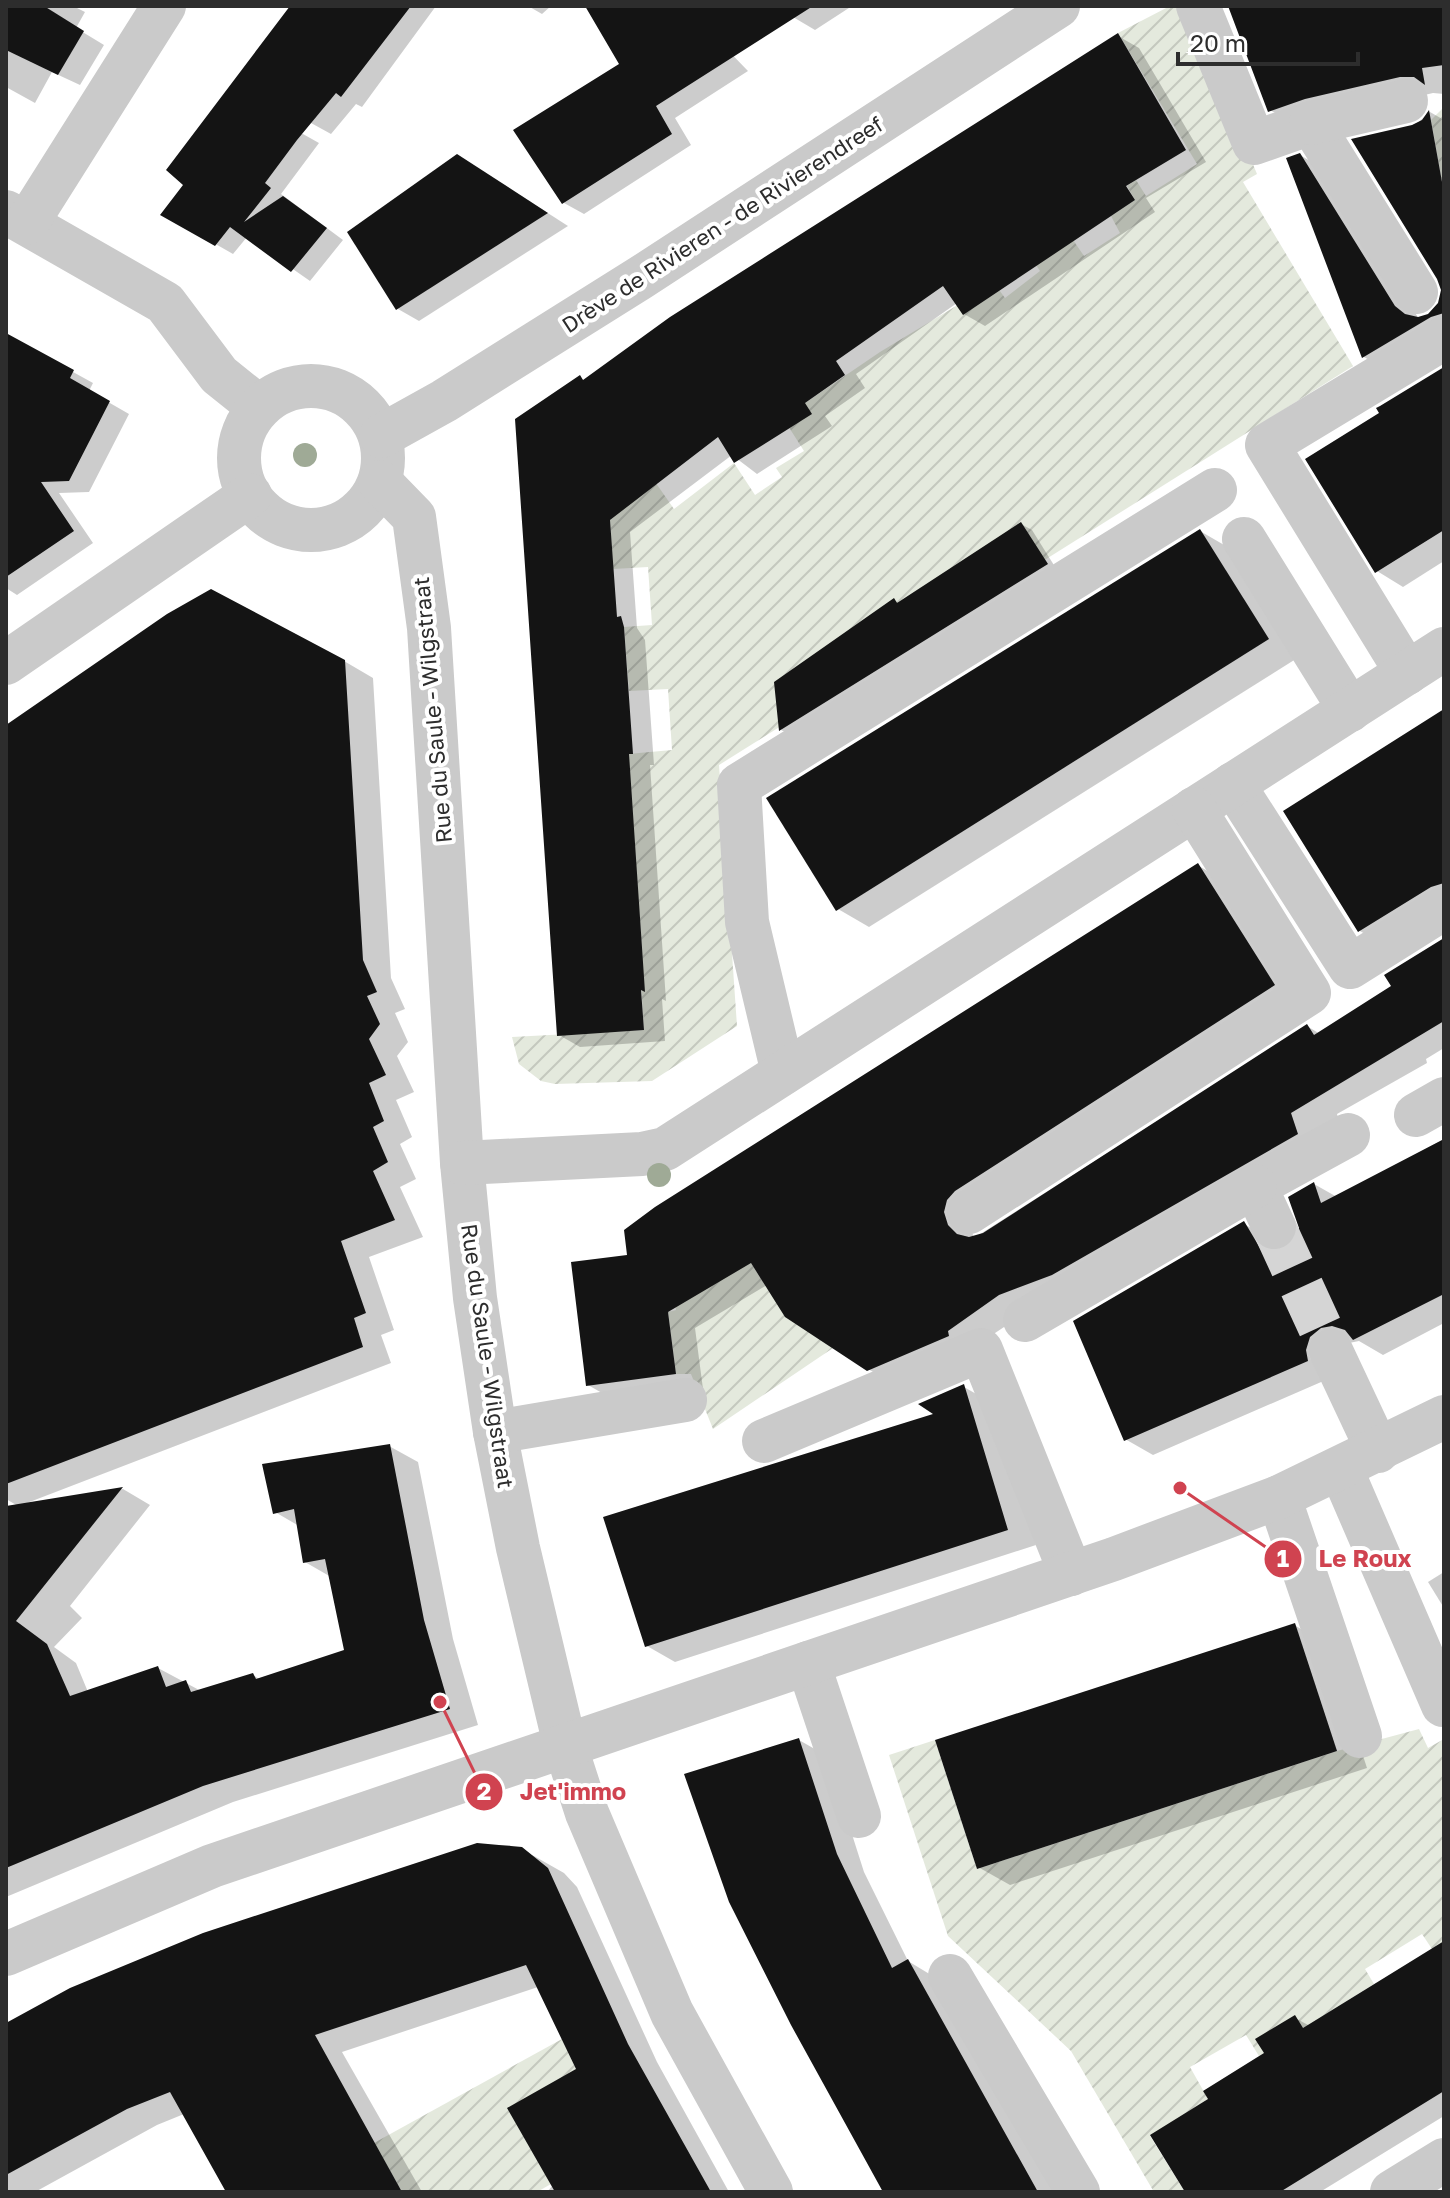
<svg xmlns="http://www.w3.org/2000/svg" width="1450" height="2198" font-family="'Golos Text',sans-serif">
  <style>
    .garden { fill: url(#garden-furrows) }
    .shadow { fill: #0003 }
    .building { fill: #141414 }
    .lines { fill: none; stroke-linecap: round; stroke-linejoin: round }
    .minor-tunnel { stroke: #d5d5d5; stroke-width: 44; stroke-dasharray: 44 22; stroke-linecap: butt }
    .minor { stroke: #cacaca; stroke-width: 44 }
    .tree { fill: #9faa96 }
    .labels { text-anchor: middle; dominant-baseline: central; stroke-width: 8; stroke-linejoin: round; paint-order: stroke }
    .street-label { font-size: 22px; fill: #2d2d2d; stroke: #fff }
    .leader { fill: none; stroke: #d04350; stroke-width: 3 }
    .callout-dot { fill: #d04350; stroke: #fff; stroke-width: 3 }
    .mark-label { font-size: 24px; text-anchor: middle; font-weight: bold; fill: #fff }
    .callout-label { font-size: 24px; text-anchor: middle; font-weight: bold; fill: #d04350; stroke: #fff; stroke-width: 8; stroke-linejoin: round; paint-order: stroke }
  </style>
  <defs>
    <pattern id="garden-furrows" width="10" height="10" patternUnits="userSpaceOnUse" patternTransform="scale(2)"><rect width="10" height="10" fill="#e4e9dd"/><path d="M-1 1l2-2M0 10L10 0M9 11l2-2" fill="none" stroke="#c4c8be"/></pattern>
  </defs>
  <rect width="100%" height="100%" fill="#fff"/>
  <g class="garden">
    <path d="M1170,6H1187L1257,174L1243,182L1353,366L719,765L737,1026L652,1081L555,1084L541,1081L519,1064L512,1037L644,1030L639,952H642L628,754L672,750L668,689L629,691L624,627L652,625L648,567L613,569L609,505L623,436L674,509L734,463L755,495L782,477L776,468L804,451L783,418L880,352L994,283L1005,298L1040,271L1034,262L1071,237L1084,256L1120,233L1111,216L1135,200L1127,186L1136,180L1146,196L1197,164L1118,33Z"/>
    <path d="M1444,107V193L1431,120Z"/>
    <path d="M828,1256L870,1323L713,1429L691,1374H676L668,1312L676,1310L673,1288L751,1263L770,1293Z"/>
    <path d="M1419,1729L1428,1748L1444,1739V1967L1422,1934L1365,1969L1374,1984L1303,2029L1295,2016L1274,2047L1259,2056L1246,2035L1190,2067L1208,2099L1150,2136L1185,2192H1154L1071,2051L948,1936L889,1755L935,1740L977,1869L1337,1751Z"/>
    <path d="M562,2039L576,2069L551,2184L537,2192H402L374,2143Z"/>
  </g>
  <g class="shadow">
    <path d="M6,6H73L85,12L76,28L104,45L80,85L52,72L35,103L6,87Z"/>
    <path d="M293,6H436L362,107L356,104L331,134L311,123Z"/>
    <path d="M528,6H551L542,14Z"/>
    <path d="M645,6H685L748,71L675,118L691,145L584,214L564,203Z"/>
    <path d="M784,6H852L815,30L793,17Z"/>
    <path d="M1230,6H1444V94L1433,93L1337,116L1301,128L1270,110Z"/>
    <path d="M1118,36L1139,48L1206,162L1146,198L1155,212L985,326L964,314L957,303L856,374L865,388L825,416L832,426L757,474L732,455L630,532L637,628L645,640L654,765H650L666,1001L662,999L665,1041L580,1047L559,1035L580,378L585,381Z"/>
    <path d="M228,92L319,143L281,194L343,240L310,281L247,237L233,254L163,214L186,185Z"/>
    <path d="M1430,112L1444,120V342L1390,372L1364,357L1300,155L1327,171L1419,319L1430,315L1440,304L1443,290L1413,127Z"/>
    <path d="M479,169L568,226L419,321L398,309Z"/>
    <path d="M6,335L93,383L89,391L129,414L89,492L59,493L93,543L17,595L6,588Z"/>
    <path d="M1444,370V561L1403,587L1377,571L1382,414Z"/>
    <path d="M1021,524L1032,530L1057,570L791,735L781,730L894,600L900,604Z"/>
    <path d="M1200,531L1231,549L1299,657L869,927L838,909Z"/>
    <path d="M344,661L373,678L391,978L405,1009L395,1013L408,1042L397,1056L414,1092L396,1100L412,1137L400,1144L416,1179L400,1187L423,1237L369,1257L394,1330L381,1335L391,1363L27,1503L123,1489L150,1505L70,1606L82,1618L54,1647L76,1663L88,1692L158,1668L201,1691L253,1675L261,1680L346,1651L331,1577L305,1562L299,1526L275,1512L389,1446L418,1462L453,1639L478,1725L233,1802L6,1897V1508L18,1506L6,1499V726Z"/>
    <path d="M1444,712V914L1387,947L1360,931Z"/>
    <path d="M1199,866L1226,882L1301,1002L971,1229L974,1238L1307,1026L1320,1034L1394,986L1444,940V1048L1426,1059L1427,1063L1337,1114L1338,1118L1028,1311L974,1347L896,1385L868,1369L767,1285L695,1328L703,1389L616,1401L588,1385L629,1256Z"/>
    <path d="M1444,1139V1323L1383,1355L1359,1341L1349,1343L1335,1376L1153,1455L1125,1439L1244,1224L1272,1240L1280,1252L1297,1242L1314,1184L1337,1197Z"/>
    <path d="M964,1387L992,1403L1036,1545L675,1662L647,1646L938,1414Z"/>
    <path d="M1444,1572V1608L1428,1582Z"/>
    <path d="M1294,1625L1326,1643L1367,1768L1010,1885L978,1867Z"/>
    <path d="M799,1740L827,1756L864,1872L908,1961L936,1978L1056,2192H886Z"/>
    <path d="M478,1845H509L534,1856L564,1873L577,1887L657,2062L729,2192H547L553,2185L579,2070L538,1987L342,2052L422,2192H228L184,2114L157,2125L35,2192H6V2025Z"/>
    <path d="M1444,1957V2116L1320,2192H1188L1210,2100L1267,2054L1295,2018L1310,2026Z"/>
  </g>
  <g class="building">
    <path d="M6,6H44L84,31L58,75L6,50Z"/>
    <path d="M290,6H411L341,97L336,93L297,140L265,183L271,188L244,222L283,196L327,228L291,272L230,227L215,246L160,215L183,185L166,170Z"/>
    <path d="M585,6H813L656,106L672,134L562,204L513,130L619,64Z"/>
    <path d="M1228,6H1444V65L1422,68L1425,85L1414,77H1400L1305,99L1268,112Z"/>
    <path d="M1118,33L1186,150L1126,186L1135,200L963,315L943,286L836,361L845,375L805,403L812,414L734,463L718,437L610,520L617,617L621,616L624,627L633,754H629L645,992L641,990L644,1030L557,1036L515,419L580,375L583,380L670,317Z"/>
    <path d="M1429,110L1444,193V313L1431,317L1362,358L1286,158L1300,153L1395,306L1405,314L1418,317L1428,314L1438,303L1441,290L1437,279L1351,139L1412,125L1422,120Z"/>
    <path d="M457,154L548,213L396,310L347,232Z"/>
    <path d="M6,333L74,370L70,378L110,401L69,481L41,482L74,531L6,577Z"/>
    <path d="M1444,367V530L1375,573L1305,459L1379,413L1376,408L1380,406Z"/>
    <path d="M1021,522L1048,564L779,731L774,682L894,598L897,603Z"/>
    <path d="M1200,529L1269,639L836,911L766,798Z"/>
    <path d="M211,589L345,660L363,960L377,992L367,996L380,1024L369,1039L386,1075L369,1083L384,1121L373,1127L388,1162L373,1171L395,1220L341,1241L366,1313L354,1318L363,1347L6,1484V725L167,614Z"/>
    <path d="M1444,709V883L1431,887L1358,932L1283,811Z"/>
    <path d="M1198,863L1275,985L955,1191L947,1200L944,1212L948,1225L957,1234L969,1237L983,1233L1307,1024L1314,1035L1391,986L1384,975L1444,938V1021L1291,1113L1298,1134L1052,1275L999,1295L948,1331L949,1336L867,1371L785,1317L751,1263L668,1312L676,1374L586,1386L571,1262L627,1255L624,1230L655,1207Z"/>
    <path d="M1444,1139V1294L1353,1340L1345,1330L1332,1326L1321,1328L1310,1337L1306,1350L1308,1361L1124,1441L1073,1321L1244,1221L1260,1248L1273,1252L1285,1249L1295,1241L1299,1228L1288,1197L1314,1182L1321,1203Z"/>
    <path d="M964,1384L1008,1530L645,1647L603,1517L933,1414L918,1404Z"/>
    <path d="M390,1444L424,1620L450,1709L203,1786L6,1868V1506L123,1487L16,1621L47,1644L70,1696L158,1666L166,1687L186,1680L191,1692L253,1673L256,1679L344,1650L325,1559L303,1563L294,1509L273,1514L262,1464Z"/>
    <path d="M1295,1623L1337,1751L977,1869L935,1740Z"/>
    <path d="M799,1738L837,1854L892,1968L908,1959L1038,2192H883L791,2025L729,1902L684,1774Z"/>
    <path d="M477,1843L522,1847L548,1868L628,2044L711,2192H555L507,2108L576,2069L526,1965L315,2035L402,2192H226L170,2092L127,2109L6,2175V2023L70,1988L203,1933Z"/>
    <path d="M1444,1941V2091L1280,2192H1185L1150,2135L1208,2099L1203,2091L1264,2053L1255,2039L1295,2015L1303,2028Z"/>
  </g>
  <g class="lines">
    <path class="minor-tunnel" d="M1274,1227L1331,1351"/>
    <g class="minor">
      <path d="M1198,6L1254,143L1311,123L1416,292"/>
      <path d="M1311,123L1406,101"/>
      <path d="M6,212L165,303L219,375L259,407"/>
      <path d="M27,223L164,6"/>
      <circle cx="311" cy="458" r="72"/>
      <path d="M381,436L444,401L640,278L1058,6"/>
      <path d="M380,482L414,517L429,628L462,1163L475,1298L495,1432L518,1548L565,1745L587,1813L672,2013L771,2192"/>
      <path d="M1244,539L1350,710"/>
      <path d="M6,663L250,495"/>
      <path d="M1407,673L1267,445L1444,338"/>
      <path d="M1233,784L1350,967L1444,908"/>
      <path d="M783,1073L747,922L739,785L1215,490"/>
      <path d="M1416,1115L1444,1099"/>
      <path d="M462,1163L642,1154L665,1149L1444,649"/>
      <path d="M969,1212L1309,993L1194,809"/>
      <path d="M1274,1227L1255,1186L1348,1135"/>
      <path d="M1025,1320L1255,1186"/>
      <path d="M1331,1351L1378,1451"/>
      <path d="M495,1432L685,1400"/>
      <path d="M764,1441L981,1350L1071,1574"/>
      <path d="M1341,1469L1443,1705"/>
      <path d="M1279,1497L1360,1736"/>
      <path d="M808,1663L859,1816"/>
      <path d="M6,1954L212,1866L1114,1559L1279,1497L1444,1417"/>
      <path d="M950,1976L1078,2192"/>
      <path d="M1392,2192L1444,2160"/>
    </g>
  </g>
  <g class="tree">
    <circle cx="305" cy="455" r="12"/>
    <circle cx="659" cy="1175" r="12"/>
  </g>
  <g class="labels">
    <g class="street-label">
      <text transform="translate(722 224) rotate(-33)">Drève de Rivieren - de Rivierendreef</text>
      <text transform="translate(432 710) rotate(-95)">Rue du Saule - Wilgstraat</text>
      <text transform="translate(488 1356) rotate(82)">Rue du Saule - Wilgstraat</text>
    </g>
  </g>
  <path class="leader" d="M1180 1488L1283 1559M440 1702L484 1792"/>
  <g class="callout-dot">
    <circle cx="1180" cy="1488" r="8"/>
    <circle cx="440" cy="1702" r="8"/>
    <circle cx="1283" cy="1559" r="20"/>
    <circle cx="484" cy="1792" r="20"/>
  </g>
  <g class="mark-label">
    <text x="1283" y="1567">1</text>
    <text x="484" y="1800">2</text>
  </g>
  <g class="callout-label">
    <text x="1365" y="1567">Le Roux</text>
    <text x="573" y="1800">Jet'immo</text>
  </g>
  <rect width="1450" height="2198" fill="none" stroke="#2d2d2d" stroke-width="16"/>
  <path d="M1178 52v12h180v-12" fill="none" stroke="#2d2d2d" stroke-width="4"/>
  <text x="1190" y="52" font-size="24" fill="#2d2d2d" stroke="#ffffff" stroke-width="6" paint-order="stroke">20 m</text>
</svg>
